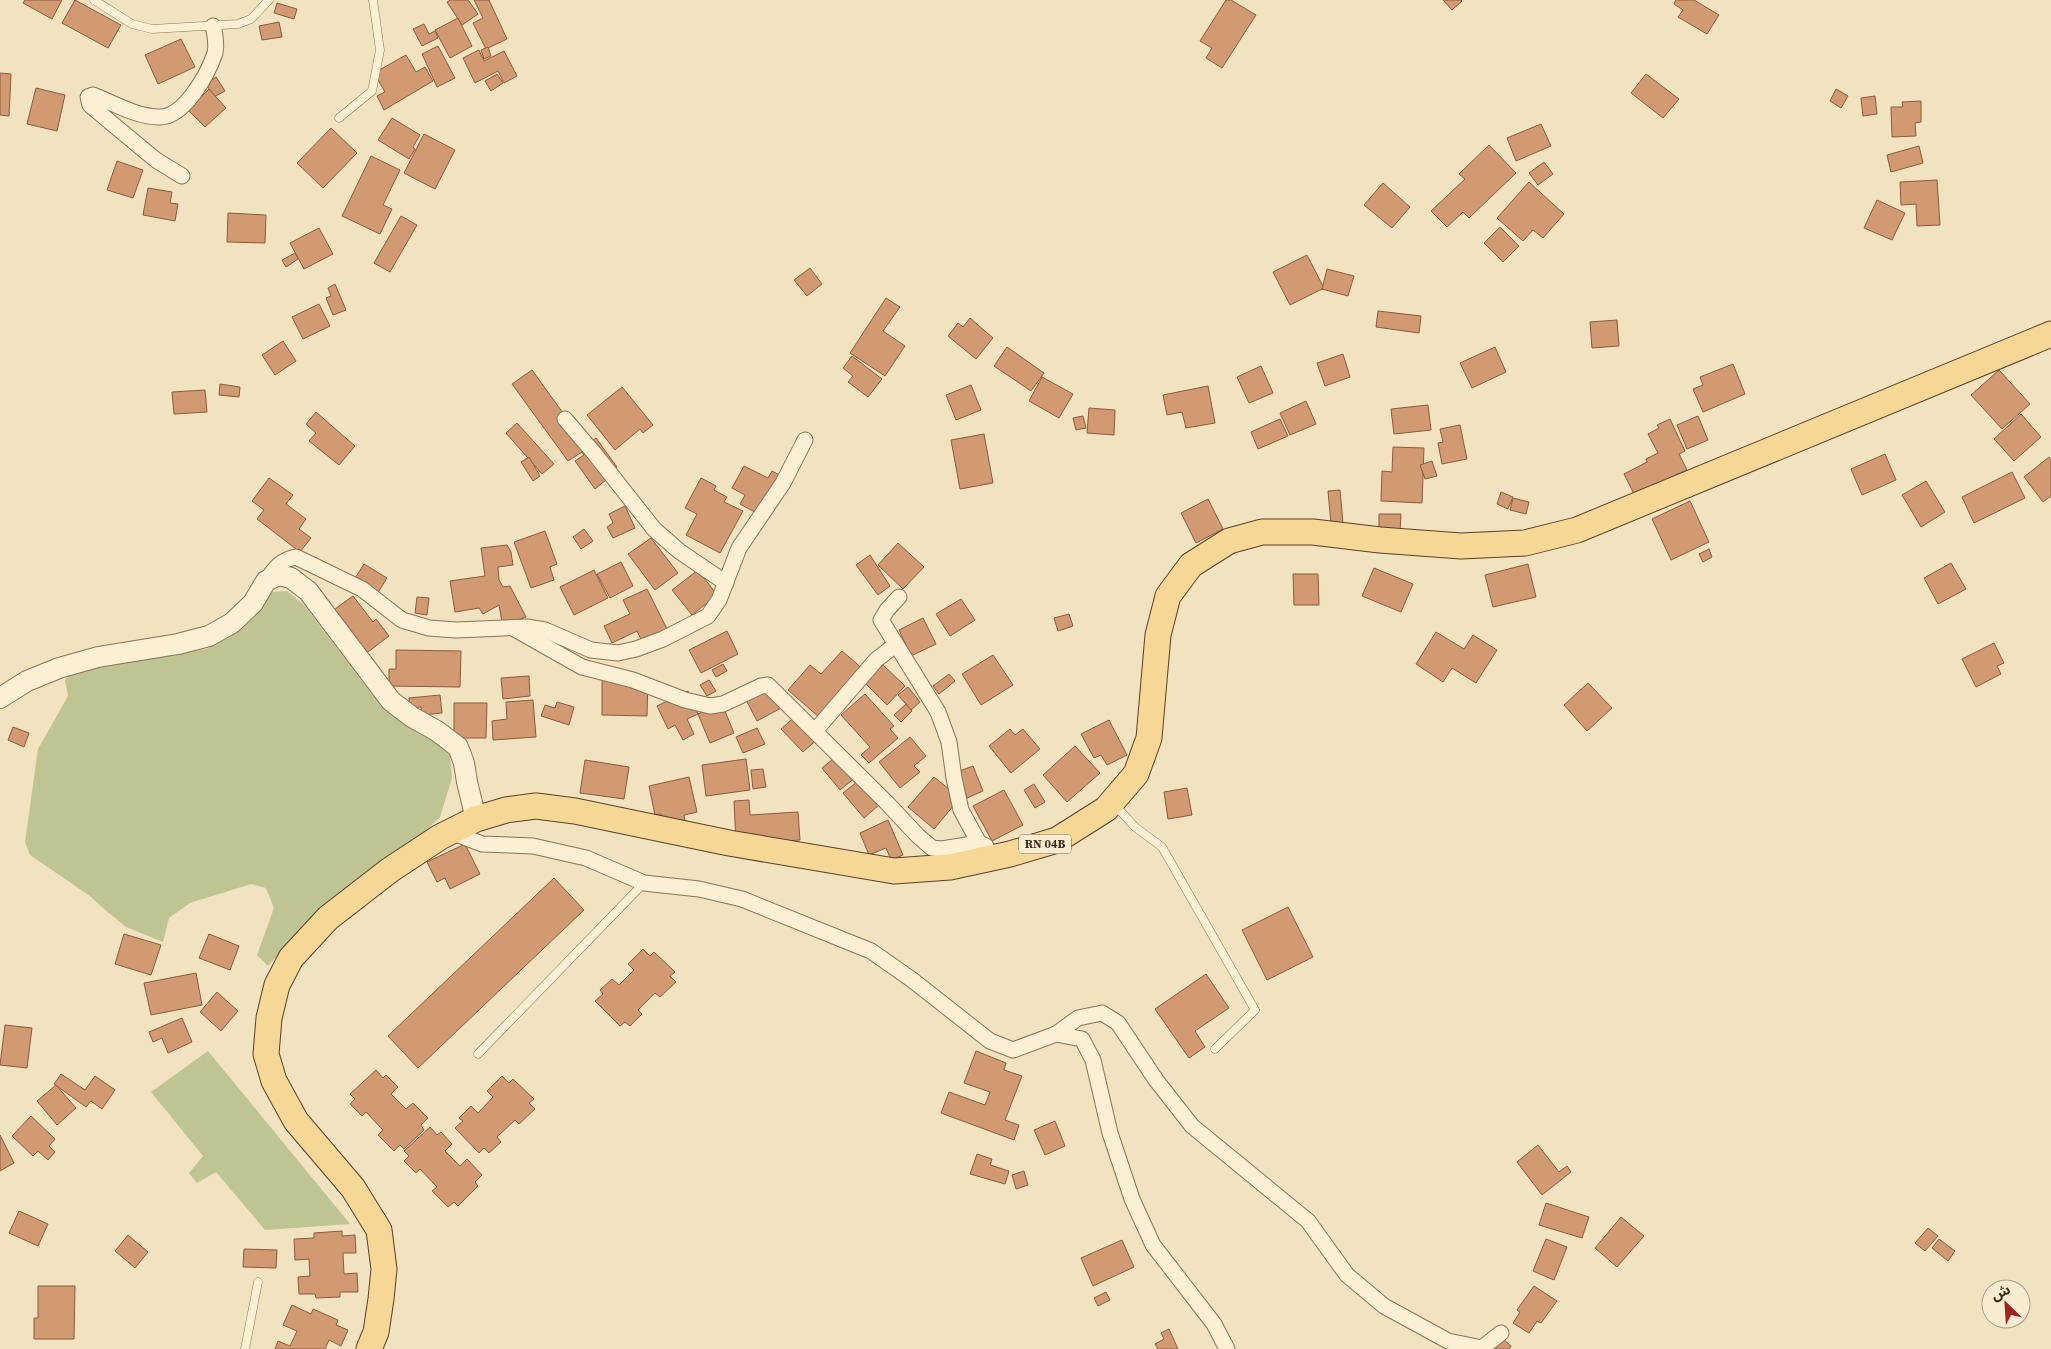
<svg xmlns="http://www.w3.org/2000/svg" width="2051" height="1349" font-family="'Source Serif 4','Noto Sans Arabic',serif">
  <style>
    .cemetery { fill: #bfc493 }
    .building { fill: #d29a73; stroke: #8d5a3b }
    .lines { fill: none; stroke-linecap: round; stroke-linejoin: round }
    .service-casing { stroke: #8c7257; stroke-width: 9 }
    .minor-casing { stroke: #8c7257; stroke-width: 17 }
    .tertiary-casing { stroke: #8c7257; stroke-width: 22 }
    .primary-casing { stroke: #59402b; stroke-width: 27 }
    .service { stroke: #fbefd4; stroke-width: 8 }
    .minor { stroke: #fbefd4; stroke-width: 15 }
    .tertiary { stroke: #fbefd4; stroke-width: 20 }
    .primary { stroke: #f7d795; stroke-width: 25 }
    .labels { text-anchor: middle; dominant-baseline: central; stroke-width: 4.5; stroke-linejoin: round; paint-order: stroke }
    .shield { fill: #f8ecd0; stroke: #736452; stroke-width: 1 }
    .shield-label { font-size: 12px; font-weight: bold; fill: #3a2a1c }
  </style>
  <rect width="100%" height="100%" fill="#f1e2c0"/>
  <g class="cemetery">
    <path d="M287,591L304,605L383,709L416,729L440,740L450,756L452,778L440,817L415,841L305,925L268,966L257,955L274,908L266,888L251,884L190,903L169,918L163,942L126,927L103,908L90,896L30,855L25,842L38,749L68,696L65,680L74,670L207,649L231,636L270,592Z"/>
    <path d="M208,1051L350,1224L265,1230L216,1172L197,1183L189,1173L203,1156L151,1092Z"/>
  </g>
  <g class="building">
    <path d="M25,0H62L52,19L23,3Z"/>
    <path d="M75,0L121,25L108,48L62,23Z"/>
    <path d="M450,0H468L478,14L462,25L447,2Z"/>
    <path d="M474,0H489L507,39L486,49L473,23L483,18Z"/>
    <path d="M1226,0H1231L1256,15L1222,68L1206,58L1212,48L1200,41Z"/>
    <path d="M1443,0H1461L1462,1L1452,10Z"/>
    <path d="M1676,0H1694L1719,15L1707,34L1678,17L1683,10L1674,4Z"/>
    <path d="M277,3L297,9L294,19L274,13Z"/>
    <path d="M458,18L472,46L450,58L435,30Z"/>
    <path d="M279,22L282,37L262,40L259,26Z"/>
    <path d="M424,24L429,34L435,31L438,38L422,46L413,29Z"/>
    <path d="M181,39L195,67L158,84L145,55Z"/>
    <path d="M438,46L455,78L437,87L422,54Z"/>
    <path d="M488,47L491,56L484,59L481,50Z"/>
    <path d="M479,50L484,61L504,51L517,76L504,83L498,71L475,83L463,58Z"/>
    <path d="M406,55L416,72L425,67L433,81L384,110L377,96L385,92L374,73Z"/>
    <path d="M0,73L11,74L9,116L0,115Z"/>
    <path d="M497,74L503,83L491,91L485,81Z"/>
    <path d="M1646,74L1679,99L1663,118L1631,93Z"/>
    <path d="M216,77L225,91L214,97L206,84Z"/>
    <path d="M36,88L65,95L57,131L27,124Z"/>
    <path d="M209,89L226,108L205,127L188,110Z"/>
    <path d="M1836,89L1848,96L1841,108L1830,101Z"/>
    <path d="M1875,96L1877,114L1863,116L1861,98Z"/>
    <path d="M1921,101V122L1915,123L1916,136L1892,137L1891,107H1903L1902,102Z"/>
    <path d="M392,118L420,135L413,147L415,149L409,159L378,140Z"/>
    <path d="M1541,124L1551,146L1516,161L1507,138Z"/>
    <path d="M331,128L357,153L323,188L297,163Z"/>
    <path d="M424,134L455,150L435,189L404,173Z"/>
    <path d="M1489,145L1516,173L1469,218L1463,212L1447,227L1431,211L1465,179L1459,174Z"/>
    <path d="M1919,146L1923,163L1891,172L1887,155Z"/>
    <path d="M371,156L400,170L383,205L392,209L380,234L342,216Z"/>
    <path d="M117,161L143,170L133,198L107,190Z"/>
    <path d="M1544,162L1553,174L1538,185L1529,173Z"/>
    <path d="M1937,180L1940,225L1917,226L1916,204L1901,205L1900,182Z"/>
    <path d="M1529,182L1564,214L1543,238L1533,230L1523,241L1497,218Z"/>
    <path d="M1383,183L1410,207L1392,228L1364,205Z"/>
    <path d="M148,188L172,192L170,203L178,204L175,221L143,215Z"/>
    <path d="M1877,200L1905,213L1892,240L1864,228Z"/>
    <path d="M228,213L266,215L265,243L227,242Z"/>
    <path d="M401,216L417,225L390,272L374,263Z"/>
    <path d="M1500,227L1519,246L1503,262L1484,243Z"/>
    <path d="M319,228L333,254L304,269L290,243Z"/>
    <path d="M295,253L298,259L286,267L282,260Z"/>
    <path d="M1307,255L1324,288L1290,305L1273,272Z"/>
    <path d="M810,268L822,284L807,296L794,280Z"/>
    <path d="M1327,269L1354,276L1348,296L1322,289Z"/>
    <path d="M335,284L346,310L333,315L326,298L331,296L328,288Z"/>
    <path d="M886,298L900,307L883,331L905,346L885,376L850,353Z"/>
    <path d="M319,304L330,326L303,339L292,317Z"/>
    <path d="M1378,311L1421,316L1419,333L1376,327Z"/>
    <path d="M970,318L993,338L976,359L948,336L958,323L963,327Z"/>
    <path d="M1617,320L1619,346L1592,348L1590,322Z"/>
    <path d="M283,341L296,361L275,375L262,355Z"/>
    <path d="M1007,347L1044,373L1031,391L994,366Z"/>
    <path d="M1495,347L1506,372L1472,388L1460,363Z"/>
    <path d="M1343,354L1350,377L1325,386L1317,363Z"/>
    <path d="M852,356L882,379L868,397L848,382L853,376L843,368Z"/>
    <path d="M1733,364L1745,394L1703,412L1693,389L1703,385L1700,377Z"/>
    <path d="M1261,366L1273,393L1249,403L1237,377Z"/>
    <path d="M532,370L586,445L596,438L617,467L604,477L606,480L595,489L575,461L584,455L582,452L568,461L512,384Z"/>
    <path d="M1999,370L2030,404L2002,429L1971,395Z"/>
    <path d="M1042,377L1073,394L1059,418L1029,401Z"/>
    <path d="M220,384L240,387L239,397L219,395Z"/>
    <path d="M971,385L981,410L956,420L946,395Z"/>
    <path d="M1208,386L1215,423L1186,428L1182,412L1167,415L1163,395Z"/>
    <path d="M622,387L653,425L643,433L640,429L615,450L587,415Z"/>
    <path d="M205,390L207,412L174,414L172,392Z"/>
    <path d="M1306,401L1316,424L1290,435L1280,413Z"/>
    <path d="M1428,405L1431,430L1394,434L1391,409Z"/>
    <path d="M1089,408L1115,410L1114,435L1087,433Z"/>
    <path d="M316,412L355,446L339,465L309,441L316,433L306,424Z"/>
    <path d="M2021,414L2041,437L2014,461L1994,439Z"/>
    <path d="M1083,416L1086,428L1076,430L1073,418Z"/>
    <path d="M1698,416L1708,440L1687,449L1677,425Z"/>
    <path d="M1280,419L1288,436L1258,449L1251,432Z"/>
    <path d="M1670,419L1685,451L1679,454L1687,470L1634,494L1624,474L1647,462L1646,459L1658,453L1648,434L1659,428L1657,425Z"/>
    <path d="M517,423L554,464L542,474L506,433Z"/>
    <path d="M1460,425L1467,459L1442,464L1438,443L1443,442L1440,429Z"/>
    <path d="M984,434L993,483L960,489L951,440Z"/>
    <path d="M1393,447L1424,448L1422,503L1381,501L1382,471L1392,472Z"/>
    <path d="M1885,454L1896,480L1862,495L1851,469Z"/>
    <path d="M529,457L540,476L533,481L521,462Z"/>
    <path d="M2049,457L2051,460V496L2043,502L2024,477Z"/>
    <path d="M1432,461L1437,476L1425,479L1420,465Z"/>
    <path d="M744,466L768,478L772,471L783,477L762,516L740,504L745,495L732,488Z"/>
    <path d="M2012,472L2025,498L1974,523L1962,497Z"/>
    <path d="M269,478L293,495L286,504L306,519L299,529L311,538L300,552L257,519L264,510L252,501Z"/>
    <path d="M701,478L716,486L714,490L727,497L724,502L743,511L720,553L686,535L697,514L685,508Z"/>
    <path d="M1926,481L1945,512L1921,527L1902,495Z"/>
    <path d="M1340,490L1343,523L1331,524L1328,491Z"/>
    <path d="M1501,492L1513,497L1508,509L1497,504Z"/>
    <path d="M1513,498L1529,502L1526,514L1510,510Z"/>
    <path d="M1208,499L1223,529L1196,543L1181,513Z"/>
    <path d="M1690,501L1709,542L1671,560L1652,519Z"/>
    <path d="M625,506L635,528L613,538L607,527L613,523L609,514Z"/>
    <path d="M1379,514H1401L1400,532H1379Z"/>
    <path d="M584,529L593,541L581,549L573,537Z"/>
    <path d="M545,531L557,564L550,567L554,580L531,588L514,542Z"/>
    <path d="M651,538L678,573L655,590L628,554Z"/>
    <path d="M898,543L924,567L903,589L878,565Z"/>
    <path d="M507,545L511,552L513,565L498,567L499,580L503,587L510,586L526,617L521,619L502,622L499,605L483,614L479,608L455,612L450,581L485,576L481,548Z"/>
    <path d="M1709,549L1712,557L1703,562L1699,554Z"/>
    <path d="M870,555L890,586L878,595L856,565Z"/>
    <path d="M621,562L633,586L610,598L597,574Z"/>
    <path d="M1951,563L1966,589L1938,604L1924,578Z"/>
    <path d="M364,564L387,578L377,594L354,580Z"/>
    <path d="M1528,564L1536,597L1493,607L1485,575Z"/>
    <path d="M1374,568L1413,584L1401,612L1362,596Z"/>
    <path d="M594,570L608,598L574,615L560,587Z"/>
    <path d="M698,570L717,595L692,615L672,590Z"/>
    <path d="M1293,574H1318L1319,605H1294Z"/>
    <path d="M647,589L668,631L643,643L637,631L612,643L604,626L630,614L623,600Z"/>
    <path d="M353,596L373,622L376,619L389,636L364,655L331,612Z"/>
    <path d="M417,597L429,598L427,615L415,613Z"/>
    <path d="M961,599L975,620L950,636L936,614Z"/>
    <path d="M1069,614L1073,626L1058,631L1054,618Z"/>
    <path d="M923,618L936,644L911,656L899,630Z"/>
    <path d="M727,631L738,654L701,673L689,650Z"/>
    <path d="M1436,632L1464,649L1473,635L1497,650L1476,683L1452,668L1443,682L1416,664Z"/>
    <path d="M1994,643L2004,663L1997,666L2001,674L1976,687L1962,659Z"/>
    <path d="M396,650L461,651L460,687L389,686V669H396Z"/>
    <path d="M842,651L863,669L820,718L788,690L810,665L821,674Z"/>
    <path d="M993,655L1013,685L981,705L962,674Z"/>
    <path d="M723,664L727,671L716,677L712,670Z"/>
    <path d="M883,665L905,686L887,705L865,683Z"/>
    <path d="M949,674L955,681L939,694L933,686Z"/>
    <path d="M529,676L530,696L503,699L501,678Z"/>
    <path d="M602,679H648L647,716L602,715Z"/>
    <path d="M709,680L716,691L707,696L700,685Z"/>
    <path d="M1588,683L1612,708L1587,731L1564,705Z"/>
    <path d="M768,684L781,708L757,721L744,696Z"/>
    <path d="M908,687L920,702L911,710L898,695Z"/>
    <path d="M688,691L698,714L687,719L694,734L683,740L675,725L668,729L657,706Z"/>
    <path d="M865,694L894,726L890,729L898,738L869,763L861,755L870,747L841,715Z"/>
    <path d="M440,695L442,713L422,715L421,707L410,708L409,698Z"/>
    <path d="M533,700L536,737L493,740L492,721L507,719L506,702Z"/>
    <path d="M557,702L574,707L569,725L541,716L545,705L555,708Z"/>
    <path d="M454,703H487L486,738H454Z"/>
    <path d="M722,704L734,733L710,743L698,714Z"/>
    <path d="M906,704L912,711L901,722L894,715Z"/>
    <path d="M799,713L821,736L803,752L781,729Z"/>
    <path d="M1109,720L1127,755L1107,765L1101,755L1094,758L1081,734Z"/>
    <path d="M13,727L29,733L24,747L8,740Z"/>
    <path d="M757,728L765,744L743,753L736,737Z"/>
    <path d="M1010,729L1015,735L1023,729L1040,749L1011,773L989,746Z"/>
    <path d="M910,737L926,756L914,766L920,772L900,788L879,762Z"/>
    <path d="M1075,746L1100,773L1067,802L1043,775Z"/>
    <path d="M746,759L750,790L706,796L702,765Z"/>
    <path d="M833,759L862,772L840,790L822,768Z"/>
    <path d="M585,760L629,767L624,799L580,793Z"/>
    <path d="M973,766L983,791L967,798L957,772Z"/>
    <path d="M763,769L766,787L753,789L751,770Z"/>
    <path d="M867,774L887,798L864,818L843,793Z"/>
    <path d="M689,777L697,812L684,815L685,821L663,826L661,814L655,815L649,786Z"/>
    <path d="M934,777L960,798L934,829L908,807Z"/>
    <path d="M1034,784L1045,802L1035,808L1024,790Z"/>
    <path d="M1187,788L1192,815L1168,819L1164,792Z"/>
    <path d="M1004,790L1023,825L992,841L973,806Z"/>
    <path d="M749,800L750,815L798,812L800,840L736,844L734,801Z"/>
    <path d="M888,820L903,855L891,860L886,848L869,855L860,833Z"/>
    <path d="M465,844L480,874L450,889L445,878L437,882L427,862Z"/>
    <path d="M554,878L584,910L418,1068L388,1036Z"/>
    <path d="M1288,907L1313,957L1267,980L1242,930Z"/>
    <path d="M124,934L161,945L151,975L115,964Z"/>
    <path d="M209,934L239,946L230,970L199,958Z"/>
    <path d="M643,949L650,956L654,952L675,972L670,976L676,982L660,997L655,993L638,1010L642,1014L630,1026L625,1022L620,1026L595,1001L603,994L600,990L612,979L619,985L634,970L628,964Z"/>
    <path d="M196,973L202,1005L151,1015L144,983Z"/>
    <path d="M1206,974L1229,1008L1195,1031L1205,1047L1189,1058L1155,1009Z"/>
    <path d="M217,992L238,1011L221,1031L200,1012Z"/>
    <path d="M182,1018L192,1042L168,1053L162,1038L153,1042L149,1032Z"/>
    <path d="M5,1025L32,1028L27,1068L0,1065Z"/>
    <path d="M976,1051L1006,1063L1004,1070L1022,1076L1005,1120L1019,1125L1014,1140L941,1113L949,1092L985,1105L990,1092L964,1083Z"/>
    <path d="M376,1070L383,1078L386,1075L398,1087L391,1094L406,1109L413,1103L428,1118L421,1125L424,1130L404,1149L400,1145L394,1151L378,1135L383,1130L366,1112L362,1116L350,1104L355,1099L350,1094Z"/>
    <path d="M61,1074L85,1090L95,1076L115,1090L102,1109L91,1101L86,1107L54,1084Z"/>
    <path d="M502,1076L509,1083L513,1079L534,1099L529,1103L535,1109L519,1124L515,1120L497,1137L501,1142L489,1153L484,1148L479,1153L455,1128L463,1121L459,1118L471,1106L478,1113L493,1097L487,1091Z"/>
    <path d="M56,1085L76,1108L57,1125L37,1101Z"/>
    <path d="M31,1116L55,1139L49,1146L55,1152L48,1160L38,1151L33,1156L12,1136Z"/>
    <path d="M1055,1121L1065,1146L1045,1155L1034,1130Z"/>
    <path d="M430,1127L437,1135L441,1132L452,1144L445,1151L460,1166L467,1159L482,1175L475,1182L478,1186L458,1206L454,1202L448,1207L432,1191L437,1187L420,1169L416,1173L404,1161L409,1156L404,1151Z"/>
    <path d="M0,1135L14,1163L0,1171Z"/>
    <path d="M1538,1145L1559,1172L1567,1166L1571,1172L1542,1195L1517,1162Z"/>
    <path d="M977,1154L992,1159L990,1165L1009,1171L1005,1184L970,1174Z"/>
    <path d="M1024,1171L1028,1185L1016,1189L1012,1175Z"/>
    <path d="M1546,1203L1589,1217L1582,1238L1539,1225Z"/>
    <path d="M19,1211L48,1224L38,1246L9,1233Z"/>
    <path d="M1621,1217L1644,1236L1617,1267L1595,1248Z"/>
    <path d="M1928,1228L1938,1236L1925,1251L1915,1243Z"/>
    <path d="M342,1231V1236L355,1235L356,1253H343L344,1274L357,1273L358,1292H340V1297L316,1298L315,1294H299L298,1277L310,1276L309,1259L295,1260L294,1239L314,1238V1233Z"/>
    <path d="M128,1235L148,1252L135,1268L115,1251Z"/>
    <path d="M1546,1239L1567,1247L1554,1280L1533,1271Z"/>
    <path d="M1939,1239L1955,1251L1948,1261L1932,1248Z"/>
    <path d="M1122,1240L1134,1267L1093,1286L1081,1258Z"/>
    <path d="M244,1249L277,1250L276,1268L243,1267Z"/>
    <path d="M38,1286H75L74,1339H34V1318H38Z"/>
    <path d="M1534,1286L1557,1301L1541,1323L1537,1321L1529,1333L1513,1323L1520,1312L1517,1310Z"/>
    <path d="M1106,1292L1110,1300L1098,1306L1094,1298Z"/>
    <path d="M292,1305L311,1314L313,1309L338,1320L336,1325L348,1330L341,1346L329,1340L325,1349H275L278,1341L290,1346L297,1331L283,1325Z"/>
    <path d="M1169,1329L1178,1349H1158L1155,1344L1164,1339L1161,1333Z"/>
    <path d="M1503,1339L1511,1346L1509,1349H1494Z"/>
  </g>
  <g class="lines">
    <defs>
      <g id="service">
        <path d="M94,0L132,24L152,29L238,24L251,19L269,0"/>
        <path d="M339,118L372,91L380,50L373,0"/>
        <path d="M1114,804L1135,827L1162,847L1255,1010L1215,1049"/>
        <path d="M478,1054L644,883"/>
        <path d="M245,1349L258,1282"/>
      </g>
      <g id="minor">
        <path d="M182,176L156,160L115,126L90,105L88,97L93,95C113,103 137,117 159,117C184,118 208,74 215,53C217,44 215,34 213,26"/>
        <path d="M565,419L594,453L654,529L679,551L726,583"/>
        <path d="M266,581C275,568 280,560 296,557L362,589L402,620L429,628L456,630L527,627L545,630L591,650L618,653L636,649L663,639L708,616L719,600L739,548L783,483L805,440"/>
        <path d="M899,597L887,610L881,620L938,712L949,742L954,778L961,810L979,843L986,846"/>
        <path d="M513,628L582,667L633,680L685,700L710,706L723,704L761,686L768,685L887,803L918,836L932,848L942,849L979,843"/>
        <path d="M815,731L876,660L895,645"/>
        <path d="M451,832L482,844L533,846L586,858L644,883L699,889L742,899L871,951L911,979L990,1041L1013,1050L1056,1034L1082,1039L1093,1060L1110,1133L1132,1199L1153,1245L1214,1324L1227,1349"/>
        <path d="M1056,1034L1078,1018L1102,1013L1118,1023L1156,1080L1192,1126L1308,1221L1347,1275L1384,1306L1448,1341L1482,1348L1501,1333"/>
      </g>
      <path id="tertiary" d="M0,698L27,681L59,668L98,657L178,644L209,636L232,623L253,603L266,581L279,575L291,578L308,591L391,701L412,717L437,731L458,747L464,763L467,782L476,819"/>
      <path id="primary" d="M369,1349L376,1332L381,1299L384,1269L379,1230L353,1188L296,1121L274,1081L266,1054L269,1018L277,985L291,958L328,918L390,870L440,837L476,819L506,810L536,806L575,811L729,843L894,871L950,867L1010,854L1057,840L1106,809L1136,774L1149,738L1158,635L1168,596L1191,565L1229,541L1262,532H1313L1380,540L1461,546L1525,543L1577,530L2051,334"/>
    </defs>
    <use href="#service" class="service-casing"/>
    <use href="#minor" class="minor-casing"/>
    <use href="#tertiary" class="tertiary-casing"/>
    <use href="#primary" class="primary-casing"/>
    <use href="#service" class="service"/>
    <use href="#minor" class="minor"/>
    <use href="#tertiary" class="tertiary"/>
    <use href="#primary" class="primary"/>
  </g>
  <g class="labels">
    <rect class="shield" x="1019" y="834.5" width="52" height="19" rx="4"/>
    <g class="shield-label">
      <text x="1045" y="844">RN 04B</text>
    </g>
  </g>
  <g transform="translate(2006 1304) rotate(335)"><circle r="24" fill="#f8ecd0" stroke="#ac9e88"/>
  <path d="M0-4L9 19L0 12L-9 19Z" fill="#a02225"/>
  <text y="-8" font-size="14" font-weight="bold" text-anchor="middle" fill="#3a2a1c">ش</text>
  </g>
</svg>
